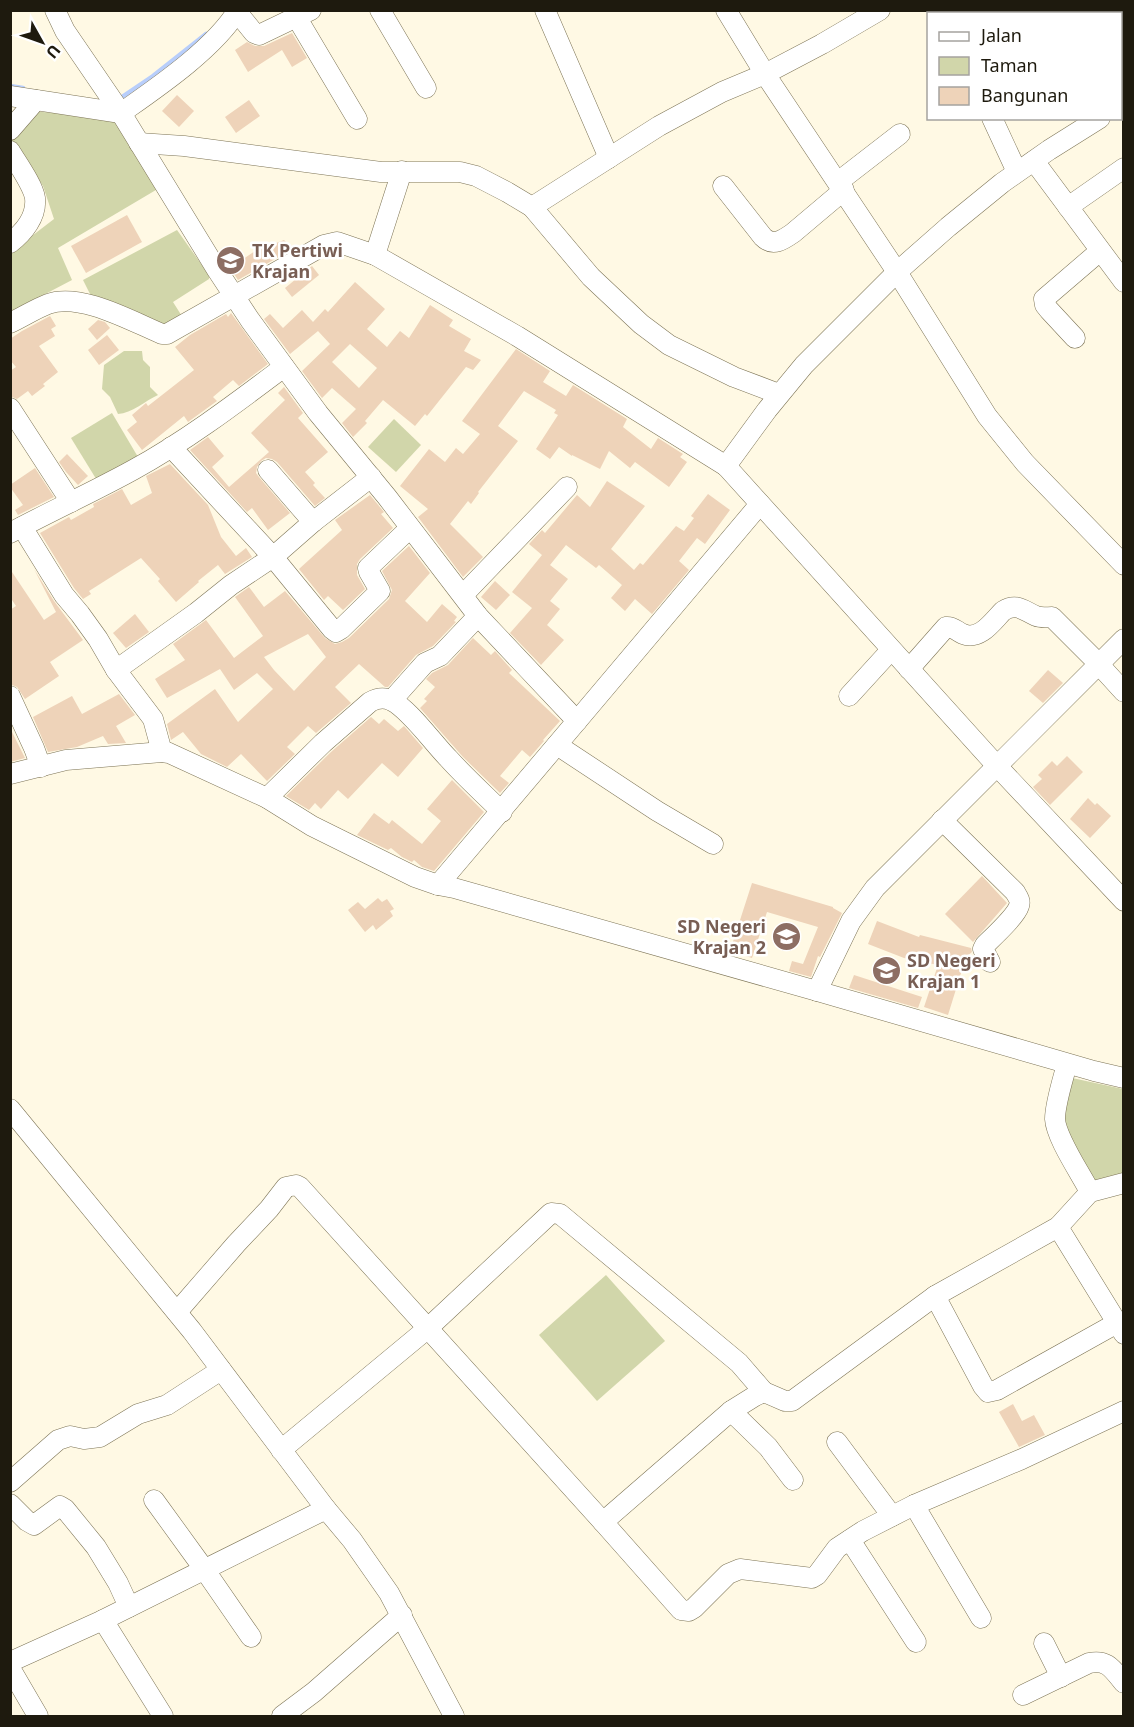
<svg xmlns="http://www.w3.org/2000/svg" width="1134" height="1727" font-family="'Noto Sans',sans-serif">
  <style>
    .green { fill: #d1d6aa }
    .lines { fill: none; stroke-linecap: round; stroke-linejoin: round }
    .stream { stroke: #b8cefb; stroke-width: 4.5 }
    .building { fill: #eed3b9; fill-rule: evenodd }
    .street-casing { stroke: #7d7456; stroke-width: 21 }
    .street { stroke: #fff; stroke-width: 20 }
    .labels { text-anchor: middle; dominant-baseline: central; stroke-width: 5; stroke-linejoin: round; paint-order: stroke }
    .education-label { font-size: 18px; font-weight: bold; fill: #785e54; stroke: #fff; text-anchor: start }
  </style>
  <rect width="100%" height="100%" fill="#fff9e4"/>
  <g class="green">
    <path d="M32,111L109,118L116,121L161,187L58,248L72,280L11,312V252L54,219L43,186L11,142L10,130Z"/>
    <path d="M177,230L209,275V279L173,302L185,321L164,331L94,302L83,280Z"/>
    <path d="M124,351H142L143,360L150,367V387L158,395C145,401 132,413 118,414L110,397L102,389L104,365Z"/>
    <path d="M112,413L138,457L98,482L71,438Z"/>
    <path d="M394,419L421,445L396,472L368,447Z"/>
    <path d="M1063,1076L1123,1089V1182L1101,1190L1049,1111Z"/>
    <path d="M606,1275L665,1341L597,1401L539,1335Z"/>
  </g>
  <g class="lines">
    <g class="stream">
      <path d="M10,86L23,88"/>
      <path d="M119,99L153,76L206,34"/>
    </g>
  </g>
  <g class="building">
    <path d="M292,33L307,58L292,67L282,50L248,72L235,50L247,42L255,46H264Z"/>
    <path d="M177,95L194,111L179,127L162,111Z"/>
    <path d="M249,100L260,116L236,133L225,117Z"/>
    <path d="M127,215L142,242L86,273L71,246Z"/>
    <path d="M284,240L293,249L238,280L230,268L255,251Z"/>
    <path d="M312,266L319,275L292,297L285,288Z"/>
    <path d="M355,282L385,309L367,329L387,347L400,331L409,338L430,305L453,320L449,326L471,339L464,351L481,360L473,370L466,367L427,416L425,414L415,426L383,400L365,421L367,423L353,437L342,423L356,409L332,388L322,398L302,371L330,344L318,331L290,354L264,319L270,314L283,328L302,310L313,322L325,309L328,312ZM350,344L377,368L359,388L332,362Z"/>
    <path d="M231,313L268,364L239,386L233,380L213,397L217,401L188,422L184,416L142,450L127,430L137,422L132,415L146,403L148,406L194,370L175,347L190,335L226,314L228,317Z"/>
    <path d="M50,316L56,326L51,329L55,336L39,346L58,372L43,384L45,386L32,396L28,391L17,399L10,396V371L16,367L10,360V339L22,331Z"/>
    <path d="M98,320L105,322L110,328L97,340L88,329Z"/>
    <path d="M107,335L119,350L99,365L88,350Z"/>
    <path d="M516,349L550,371L543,382L566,396L573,385L627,419L623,427L651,449L658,438L683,454L680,457L687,462L669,487L635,462L630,468L609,451L600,469L572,455V456L559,447L550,459L536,449L558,415L554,413L556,410L524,391L498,426L518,441L478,492L479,493L471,504L468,501L450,524L483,557L463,577L418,517L428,509L400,486L429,449L445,462L456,448L463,454L480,434L462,421Z"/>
    <path d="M284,387L303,413L298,418L328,452L305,472L315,483L313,485L325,498L315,506L277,462L272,459L266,458L261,461L257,467L256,473L259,477L290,513L268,530L252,508L247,512L190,450L208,437L224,456L212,467L229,487L269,452L251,433L285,400L278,393Z"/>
    <path d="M67,454L88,476L78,485L66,472L59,462Z"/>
    <path d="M170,464L208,505L221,537L236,556L246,548L252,557L225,574L218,565L198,581L199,582L176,602L158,581L160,579L141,558L89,591L91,594L83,599L74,588L40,533L69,517L71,520L94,507L93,504L122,489L131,505L152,493L146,476Z"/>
    <path d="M35,468L54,497L18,515L15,510L23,505L10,487V485Z"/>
    <path d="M607,481L645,506L611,549L634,570L640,563L643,565L676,526L684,531L694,518L691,516L708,494L730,510L705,544L697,538L679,561L689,570L652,614L635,599L625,611L611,598L622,585L599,565L596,568L566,545L550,565L568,579L550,601L560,609L547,625L564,640L541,665L510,633L532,608L512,592L542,555L529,544L542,530L545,533L577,495L590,507Z"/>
    <path d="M370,495L384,512L381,514L393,528L360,559L357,564V575L365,589L343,610L328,596L324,600L299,569L342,530L335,520Z"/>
    <path d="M409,546L430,573L405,601L427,622L442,604L457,617L454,621L456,622L433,646L416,655L388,687H385L359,664L335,687L351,703L316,733L308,726L287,747L295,754L267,781L241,754L227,767L201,754L183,732L171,740L167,724L215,689L238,722L273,689L257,673L234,690L220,669L167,698L155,679L185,660L173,644L206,620L234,658L263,636L235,597L249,587L264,607L285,591L325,638L335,644L342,642L349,638L389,599L392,590L382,571ZM308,634L326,657L294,691L274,670L264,657Z"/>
    <path d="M10,569L44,620L56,612L34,569L54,601L83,640L50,662L59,676L25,699L17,687L10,684V610L16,606L10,597Z"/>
    <path d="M495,581L510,595L496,610L481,597Z"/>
    <path d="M135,614L149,632L126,648L113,633Z"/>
    <path d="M473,638L491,655L495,651L512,670L509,673L560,721L543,740L544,741L530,757L522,750L500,776L509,783L500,793L463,757L420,708L427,701L424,699L435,687L426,679L432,673L448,665Z"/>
    <path d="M1048,670L1063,683L1043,703L1029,691Z"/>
    <path d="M119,694L135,715L116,726L126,743L108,744L103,736L77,747L48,752L33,717L72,696L82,714Z"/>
    <path d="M371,717L379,724L384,719L398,731L404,726L423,748L398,777L382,763L348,799L338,790L321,809L315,803L309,810L286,796L331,752Z"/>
    <path d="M10,728L25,758L10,762Z"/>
    <path d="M1067,756L1083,772L1050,805L1033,787L1042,779L1038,775L1052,761L1057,766Z"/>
    <path d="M452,780L484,812L434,871L422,867L414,860L412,862L402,857L391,848L388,850L357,835L374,813L389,824L392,820L422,844L441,821L427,809Z"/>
    <path d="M1088,798L1095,805L1097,803L1111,816L1090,838L1070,819Z"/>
    <path d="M982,876L1007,903L973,942L945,914Z"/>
    <path d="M752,883L833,907V908L842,913L820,957L818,956L811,977L789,971L792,961L803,964L818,927L767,912L752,958L730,951Z"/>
    <path d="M378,898L382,902L387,899L394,909L390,911L393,916L376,930L373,925L365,932L348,910L358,902L365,909Z"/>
    <path d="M877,921L919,937L920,935L971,948L972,952L966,957L948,1015L924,1007L938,965L904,958L868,944Z"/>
    <path d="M854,975L922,997L918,1008L849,988Z"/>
    <path d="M1013,1404L1022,1421L1034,1415L1045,1435L1019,1447L999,1412Z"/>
  </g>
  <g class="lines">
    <defs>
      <g id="street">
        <path d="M55,10L65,31L121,113L217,270L250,320L318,413L387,497L478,616L577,721L438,885"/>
        <path d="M380,10L426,88"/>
        <path d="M545,10L609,158"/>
        <path d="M726,10L765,74L897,272L987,416L1025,463L1124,565"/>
        <path d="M941,10L942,14"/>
        <path d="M237,12L254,33L259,35L311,10"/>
        <path d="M297,18L357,119"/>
        <path d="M10,96L121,113C158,87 214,49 238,10"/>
        <path d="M1120,105L1124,103"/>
        <path d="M992,118L1017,172"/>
        <path d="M1100,118L1049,150L1002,183L948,227L897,272L804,365L767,410L726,466L997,766L1124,901"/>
        <path d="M10,130L36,100"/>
        <path d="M139,143L184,146L381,172H460L476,176L507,192L532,207L591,277L641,324L669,345L734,377L779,394"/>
        <path d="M10,151C17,163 33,185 35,198C37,217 23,233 10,243"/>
        <path d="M1034,161L1124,282"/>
        <path d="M838,182L900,134"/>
        <path d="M723,186L763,237C773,247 783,240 793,233L844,190"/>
        <path d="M532,207L659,126L722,92L765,74L822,44L880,10"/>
        <path d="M1068,207L1124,168"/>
        <path d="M375,255L402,171"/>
        <path d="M10,323C23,317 35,309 48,304C80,292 131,321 162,334H167L324,245L337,242L375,255L517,336L726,466"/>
        <path d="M1075,338L1049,310L1045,305L1044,299L1100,251"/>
        <path d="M10,408L71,502"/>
        <path d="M171,447L273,557L313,522L371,477"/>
        <path d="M268,470L313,522"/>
        <path d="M22,527L64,595L80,614L98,639L116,670L153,719L162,752"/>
        <path d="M10,533C51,511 93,492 133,470C186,441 236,403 284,367"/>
        <path d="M463,595L567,487"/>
        <path d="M909,669L946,627C953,626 956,631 963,634C980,641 993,621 1003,611C1017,602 1024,611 1036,616C1041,618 1047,617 1052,617L1094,659L1124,692"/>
        <path d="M116,670L196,613L231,585L273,557L332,629L336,632L341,629L380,591L369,572L368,568L410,528"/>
        <path d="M10,696L34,748L41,767"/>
        <path d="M849,696L891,650"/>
        <path d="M392,700L425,663L440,656L478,616"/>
        <path d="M577,721L760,504"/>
        <path d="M557,745L657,811L713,844"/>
        <path d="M10,774L66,760L162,752L169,753L267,798L312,826L415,877L438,885L454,888L817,991L1094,1071L1124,1078"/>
        <path d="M267,798L323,743L370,702C377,698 385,697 392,701C409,709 434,744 448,758C465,777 484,794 502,812"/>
        <path d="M942,820L1015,892C1018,897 1021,901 1019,906C1016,916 993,937 985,945L983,949L990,962"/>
        <path d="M817,991L851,921L875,888L1124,639"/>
        <path d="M1067,1064C1063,1079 1055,1104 1055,1119C1056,1138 1081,1174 1090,1192"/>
        <path d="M10,1109L192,1331L326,1509L352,1540L389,1593L454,1716"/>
        <path d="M1058,1227L1124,1334"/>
        <path d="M177,1312L236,1244L269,1209L286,1187L296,1185L300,1187L603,1522L681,1610L689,1611L694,1608L728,1574L740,1569L812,1578L817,1575L837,1548L863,1531L914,1505L1022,1459L1124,1411"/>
        <path d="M1117,1323L997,1390L988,1392L983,1386L935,1296L1058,1227L1090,1192L1124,1183"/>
        <path d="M731,1411L768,1447L793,1480"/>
        <path d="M837,1442L892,1516"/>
        <path d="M281,1450L427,1329L551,1213L560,1214L739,1363L764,1392"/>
        <path d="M10,1482L58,1440L70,1436L84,1439L100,1437L138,1414L167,1405L221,1370"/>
        <path d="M154,1500L204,1569L251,1637"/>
        <path d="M10,1504L27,1521L34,1525L60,1506L65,1509L96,1547L118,1583L129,1607"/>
        <path d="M914,1505L981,1618"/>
        <path d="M603,1522L731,1411L755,1396L764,1392L785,1401H792L935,1296"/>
        <path d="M850,1540L916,1642"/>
        <path d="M103,1620L163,1716"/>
        <path d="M1044,1643L1061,1677"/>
        <path d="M10,1662L103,1620L326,1509"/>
        <path d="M10,1668L38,1716"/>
        <path d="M1023,1695L1089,1663C1108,1659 1113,1670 1124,1683"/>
        <path d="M282,1716L314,1692L402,1615"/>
      </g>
    </defs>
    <use href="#street" class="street-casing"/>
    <use href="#street" class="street"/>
  </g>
  <defs>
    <symbol id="school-disc" viewBox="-11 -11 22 22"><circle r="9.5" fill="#8d6e63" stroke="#fff"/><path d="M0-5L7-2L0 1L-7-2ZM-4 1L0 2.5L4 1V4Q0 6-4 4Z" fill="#fff"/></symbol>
  </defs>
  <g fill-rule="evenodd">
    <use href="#school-disc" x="214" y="244" width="33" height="33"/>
    <use href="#school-disc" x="770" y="920" width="33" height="33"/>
    <use href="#school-disc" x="870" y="954" width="33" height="33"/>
  </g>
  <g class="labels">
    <g class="education-label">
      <text x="252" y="250">TK Pertiwi<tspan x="252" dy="21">Krajan</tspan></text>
      <text x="766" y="926" text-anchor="end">SD Negeri<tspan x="766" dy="21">Krajan 2</tspan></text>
      <text x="907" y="960">SD Negeri<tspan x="907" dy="21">Krajan 1</tspan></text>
    </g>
  </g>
  <rect width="1134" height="1727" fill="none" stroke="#1e1a0e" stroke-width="24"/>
  <rect x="927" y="12" width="195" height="108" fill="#ffffff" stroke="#a5a39f" stroke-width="1.5"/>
  <rect x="939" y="32" width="30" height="9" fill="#ffffff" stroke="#a5a39f" stroke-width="1.5"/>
  <text x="981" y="42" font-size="18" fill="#1e1a0e">Jalan</text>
  <rect x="939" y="57" width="30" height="18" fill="#d1d6aa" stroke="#a5a39f" stroke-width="1.5"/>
  <text x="981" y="72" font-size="18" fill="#1e1a0e">Taman</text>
  <rect x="939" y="87" width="30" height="18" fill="#eed3b9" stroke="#a5a39f" stroke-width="1.5"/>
  <text x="981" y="102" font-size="18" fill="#1e1a0e">Bangunan</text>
  <g transform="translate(42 42) rotate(130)" stroke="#ffffff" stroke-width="4.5" paint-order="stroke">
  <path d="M0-4.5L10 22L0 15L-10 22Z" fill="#1e1a0e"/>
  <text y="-9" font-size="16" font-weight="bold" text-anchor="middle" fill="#1e1a0e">U</text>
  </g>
</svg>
